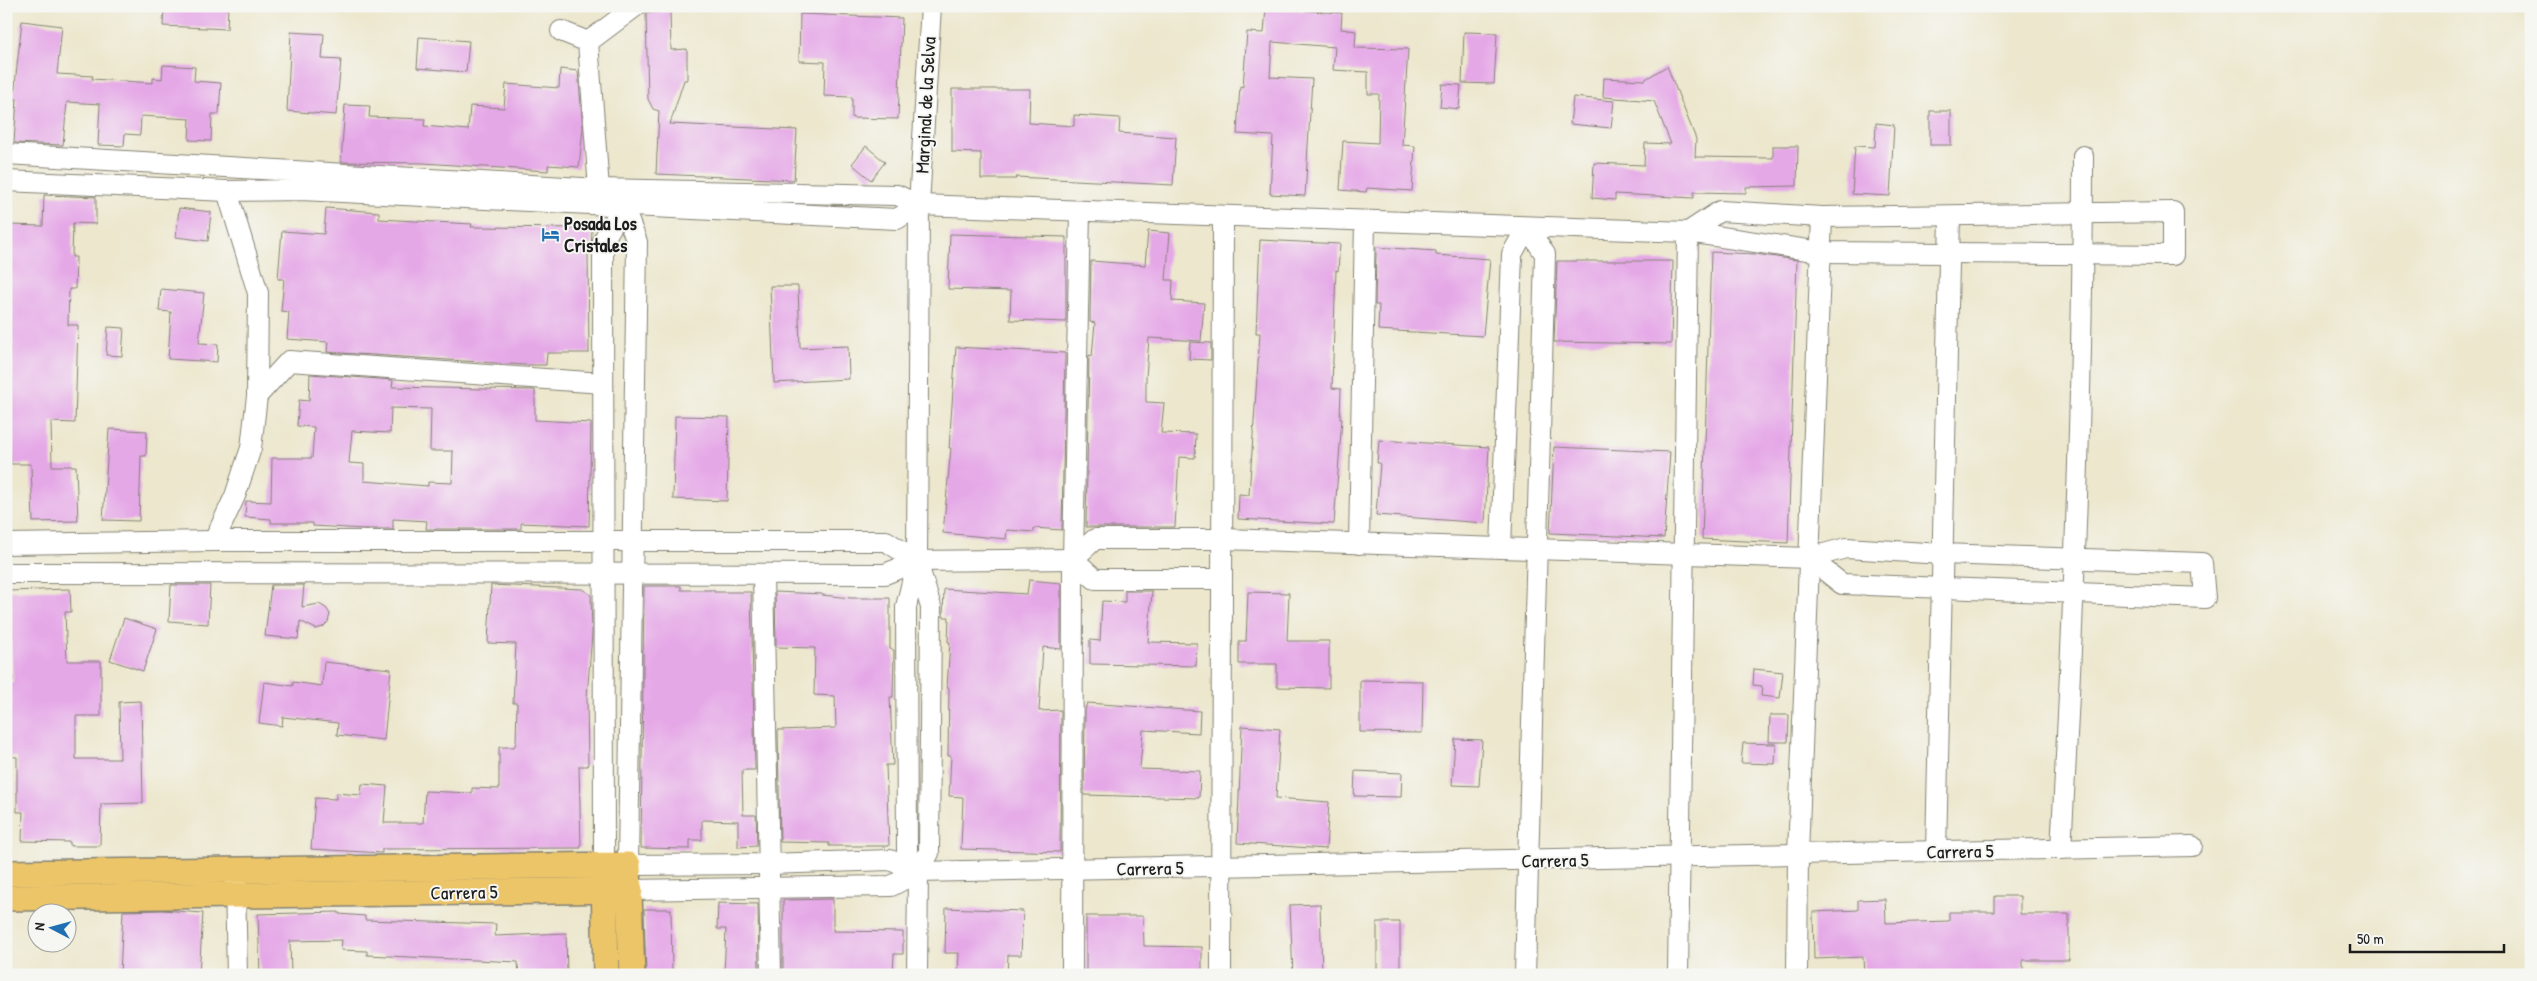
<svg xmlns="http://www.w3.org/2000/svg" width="2537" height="981" font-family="'Patrick Hand',sans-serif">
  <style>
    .building { fill: #e5a8e7; fill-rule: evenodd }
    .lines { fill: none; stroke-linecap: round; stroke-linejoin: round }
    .minor-casing { stroke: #848274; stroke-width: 22 }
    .major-casing { stroke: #848274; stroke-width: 28 }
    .minor { stroke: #fff; stroke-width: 20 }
    .major { stroke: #edc569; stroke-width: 25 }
    .labels { text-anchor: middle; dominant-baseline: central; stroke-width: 4; stroke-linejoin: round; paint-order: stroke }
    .street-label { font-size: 19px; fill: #1c1c1c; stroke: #f6f6f2 }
    .poi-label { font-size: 19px; font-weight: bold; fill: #1c1c1c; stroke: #f6f6f2; text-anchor: start }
  </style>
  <rect width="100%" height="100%" fill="#f6f6f2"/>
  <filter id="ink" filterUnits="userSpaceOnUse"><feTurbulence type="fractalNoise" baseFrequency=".02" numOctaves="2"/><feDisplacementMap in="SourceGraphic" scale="10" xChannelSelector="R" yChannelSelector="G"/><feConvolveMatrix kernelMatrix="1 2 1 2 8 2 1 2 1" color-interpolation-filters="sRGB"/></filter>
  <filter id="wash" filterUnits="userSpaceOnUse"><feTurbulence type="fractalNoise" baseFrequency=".0096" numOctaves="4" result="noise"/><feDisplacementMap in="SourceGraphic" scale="20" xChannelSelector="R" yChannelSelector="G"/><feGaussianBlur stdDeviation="1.12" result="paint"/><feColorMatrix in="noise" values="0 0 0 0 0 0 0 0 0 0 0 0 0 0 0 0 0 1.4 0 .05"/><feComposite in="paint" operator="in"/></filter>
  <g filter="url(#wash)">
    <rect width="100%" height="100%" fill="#ece7cd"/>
    <g id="blocks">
      <g class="building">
        <path d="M164,6H228L227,29L163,26Z"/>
        <path d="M1266,8L1342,13L1341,29L1356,31L1355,48L1408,49L1402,145L1415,146L1412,191L1367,188L1366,192L1340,190L1343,141L1378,143L1379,94H1368V72L1333,70L1335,47L1272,42L1270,77L1312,79L1305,196L1270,194L1273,136L1237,134L1240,86L1243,87L1247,32L1264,33Z"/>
        <path d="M670,11L671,50L687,49V80H684L670,124L797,130L794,180L656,174L659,111L653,109L648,99L646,13Z"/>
        <path d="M800,14L902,18L898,119L852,118V97L824,96L825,62L799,61Z"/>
        <path d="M22,21L62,26L57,74L93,76L92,79L153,83V78L162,79L163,65L195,67L194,81L221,83L219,114H212L211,141L189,140L190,119L141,116L140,135L125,134L124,146L98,145L100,104L67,102L63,145L14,143L17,99H14L16,75Z"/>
        <path d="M291,32L324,34L322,59L341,60L336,115L287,111Z"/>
        <path d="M1464,32L1497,33L1494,84L1462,83Z"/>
        <path d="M419,37L469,41L466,72L417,68Z"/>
        <path d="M1667,66L1696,139L1695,157L1773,158V146H1798L1797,186L1746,187V193L1694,192V198L1615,194V200L1592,198L1594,163L1644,165L1645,143L1671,144L1654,101L1603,97L1604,78L1644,80Z"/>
        <path d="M560,69L578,71L583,128L579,167L548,165V171L423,163L341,162L345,105L370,106L369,117L425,119L424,126L468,130L470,106L504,108L506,84L559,88Z"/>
        <path d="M1442,84L1461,85L1459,109L1440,107Z"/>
        <path d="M952,89H1030L1029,123L1074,126V115L1120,118L1119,133L1176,137L1173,185L1016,177V179H981V153L952,152Z"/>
        <path d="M1573,97L1614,101L1611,128L1570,124Z"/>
        <rect x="1930" y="111" width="21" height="34"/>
        <path d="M1876,123L1894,125L1890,196L1852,194L1855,146L1875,147Z"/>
        <path d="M866,146L885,162L871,180L852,164Z"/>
        <path d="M44,195L96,197V224L73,223L72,257H76L75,289H69L68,325H78L75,423L51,422L52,466H76L78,521L33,522L31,464H11L7,409L10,321H6V288H9L10,254H8L9,225L43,226Z"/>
        <path d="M179,208L211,212L208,241L176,237Z"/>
        <path d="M326,208L379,212V219L472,224L471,227L592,228L591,253H588L589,353H547L546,365H525L327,352L328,342L287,339L289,312L281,311L284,279H278L282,231L324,234Z"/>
        <path d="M1148,231L1170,233L1166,280H1173L1172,301L1204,303L1201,341L1149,338L1146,377V402L1164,403L1161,433L1196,434L1195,458L1179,457L1175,527H1086L1089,355L1092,356L1095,323L1090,322L1091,261L1145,265Z"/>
        <path d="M950,234L1066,237V322L1010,320L1011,291L948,289Z"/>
        <path d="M1260,240L1340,244L1338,271L1336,270L1332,388L1341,389L1340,419H1342L1334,524L1238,519L1239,494L1249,495L1260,333H1256Z"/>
        <path d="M1376,247L1436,251V255L1490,259L1483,336L1378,330L1379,305H1375Z"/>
        <path d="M1711,252L1755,254L1797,260L1788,543L1702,539Z"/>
        <path d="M1557,261H1673L1671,344L1554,342Z"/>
        <path d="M770,286H798L800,348L848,346L849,379L774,383Z"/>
        <path d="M161,289L204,293L199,343L218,344L217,362L168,359L171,312L159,311Z"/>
        <path d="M108,327L124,328L122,356L106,355Z"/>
        <path d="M1190,342L1211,343V360L1189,359Z"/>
        <path d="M956,347L1065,353L1062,530L1034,528V532L1007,530L1006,539L943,533L951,448H949Z"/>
        <path d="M310,374L393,380L392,387L535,390V420L591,423L589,526L521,523V529H426L427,521L393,519V529H364L313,526V523H271V519L245,517L246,501L271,502L272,458H312L314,427L297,426L299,400L309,401ZM391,408L431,409L430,451H453L452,483L428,482V486L364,481V464L349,463L352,431L390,433Z"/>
        <path d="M675,416L729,417L727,501L673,499Z"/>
        <path d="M109,429L147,431L146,456H141L139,521L103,520Z"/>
        <path d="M1379,440L1489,447L1485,523L1376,515L1380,463H1377Z"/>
        <path d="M1554,447L1670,452L1664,538L1550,533Z"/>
        <path d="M1029,580L1061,583V649L1043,647L1039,711L1061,710L1060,852L961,849L963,797L949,796L951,756H948L949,688H947L950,642H948L949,617H943L944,589L1027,594Z"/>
        <path d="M171,585H210L208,624L169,621Z"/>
        <path d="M271,585H304L302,607L319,604L326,608L330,614L328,622L323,627L316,629L300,621L298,639L265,636Z"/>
        <path d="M491,585L582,589L591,595L592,634L587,697L588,766H579L581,848L382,849V853L311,849L315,798L336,799V793L361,795L362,784L387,786L384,823H423L425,791L472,793V788L499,789V747H514L516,743L517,703H513L516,644L488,643Z"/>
        <path d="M644,586H681V590H714V592H751L755,770H742L743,815H756L757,846L738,847V821L702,820V840H690V849L641,848Z"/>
        <path d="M70,589L71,612H65L67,661H101V716H76V759H120L119,702L141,701L143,803L101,804L100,846H70V842L22,841L23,812H17V757L6,756L9,682H13L8,591Z"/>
        <path d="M1125,591H1152L1148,642L1197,643L1196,666L1090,664V640L1100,641L1102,601L1125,602Z"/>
        <path d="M775,592L822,594V595L851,598H890V649L894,650L893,697H890L893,765H886L889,846H829V843L780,842L778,730L836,728L835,696L814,695L815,648L776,647Z"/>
        <path d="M1248,592L1289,593L1287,641H1329V688L1277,687V664H1239V641H1246Z"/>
        <path d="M124,618L157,629L143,671L110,660Z"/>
        <path d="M324,662L391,669L384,740L337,735L338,723L283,717L282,726L259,723L264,682L293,686V682L322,686Z"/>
        <path d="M1754,669L1783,672L1780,698L1761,696L1762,686L1753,685Z"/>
        <path d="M1360,680L1423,681L1422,733L1360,732Z"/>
        <path d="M1087,703L1200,711L1199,733L1143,730L1140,769L1200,771L1199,798L1084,795L1085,710Z"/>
        <path d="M1770,715H1789L1788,742H1769Z"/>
        <path d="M1242,726L1280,729L1276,798L1329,802L1326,849L1237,843Z"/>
        <path d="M1455,739L1482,740L1479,786L1452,785Z"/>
        <path d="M1743,743L1776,744L1775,764L1741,763Z"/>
        <path d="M1355,771L1402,773L1401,797L1354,796Z"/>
        <path d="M1995,896H2020V914H2069V960H2023V975H1864L1863,957L1814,959L1813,912L1858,910V900L1885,899L1886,923L1949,921V912H1995Z"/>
        <path d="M833,899V931L903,932V954H894L893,975H783V900Z"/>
        <path d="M718,903L758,904L759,975H724L726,929H717Z"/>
        <path d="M1320,904L1322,975H1293L1290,905Z"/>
        <path d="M946,908L1023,911L1021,955H1008L1007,975H958L959,953H945Z"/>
        <path d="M644,909H671L672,975H646Z"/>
        <path d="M162,910L203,913L199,975H120L123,911Z"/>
        <path d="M339,912V914L365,916V920L496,924L495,936L566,933L567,975H519L518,962L367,955V951L341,950L342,940L290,941L291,975H260L258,914Z"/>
        <path d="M1086,916H1143L1144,946L1202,947V975H1086Z"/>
        <rect x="1377" y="922" width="23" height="49"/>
      </g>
    </g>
  </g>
  <g filter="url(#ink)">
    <use href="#blocks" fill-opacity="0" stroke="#848274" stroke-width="1"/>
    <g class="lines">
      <defs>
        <g id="minor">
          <path d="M561,31L588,42L599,189"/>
          <path d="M588,42L636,6"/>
          <path d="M6,154L599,189L897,195L919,205L1688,232L1678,975"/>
          <path d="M6,181L227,191L301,190L897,219L919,205"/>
          <path d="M623,190V206L637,242L628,865L768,864L890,860L918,872L2192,846"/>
          <path d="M1720,211L1822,217L2173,212V255L1821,252L1688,232Z"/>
          <path d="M257,396L289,361L603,383"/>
          <path d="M214,541L235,496L251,448L257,396L258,293L227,191"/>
          <path d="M6,544L214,541H886L917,561L931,607L929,853L918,872L917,975"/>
          <path d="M1359,544L1365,221"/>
          <path d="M1501,548L1512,254L1527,227L1545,254L1525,975"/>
          <path d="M1846,548L1942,554L2202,563L2205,598L1842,584L1809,558Z"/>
          <path d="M6,573L885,574L917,561L1073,559"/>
          <path d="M763,574L771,975"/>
          <path d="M1222,579H1095L1073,559L1095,539H1222L1809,558"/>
          <path d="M2061,849C2074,618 2083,387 2083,156"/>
          <path d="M1936,852L1950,216"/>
          <path d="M604,865L603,241L623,206"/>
          <path d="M918,872L907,852L906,607L917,561L919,205L931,6"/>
          <path d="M235,882L237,975"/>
          <path d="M630,890L891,886L918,872"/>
          <path d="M1072,975L1073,559L1080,211"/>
          <path d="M1221,975L1223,216"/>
          <path d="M1797,975L1798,855L1822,217"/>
        </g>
        <g id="major">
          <path d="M6,873L628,865L632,975"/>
          <path d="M604,875L606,975"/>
          <path d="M6,898L630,890"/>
        </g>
      </defs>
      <use href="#minor" class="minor-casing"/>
      <use href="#major" class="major-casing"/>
      <use href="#minor" class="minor"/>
      <use href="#major" class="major"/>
    </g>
  </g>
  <defs>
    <symbol id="hotel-bare" viewBox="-9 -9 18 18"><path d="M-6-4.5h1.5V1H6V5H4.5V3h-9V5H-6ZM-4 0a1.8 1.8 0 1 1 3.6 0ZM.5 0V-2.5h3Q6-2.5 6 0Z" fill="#1f6fb2" stroke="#f6f6f2" stroke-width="2.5" paint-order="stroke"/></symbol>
  </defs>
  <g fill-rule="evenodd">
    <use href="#hotel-bare" x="538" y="222" width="25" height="25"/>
  </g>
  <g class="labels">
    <g class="street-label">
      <text transform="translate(925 105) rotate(-87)">Marginal de la Selva</text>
      <text transform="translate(1960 851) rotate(-1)">Carrera 5</text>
      <text transform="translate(1555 860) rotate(-1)">Carrera 5</text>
      <text transform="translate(1150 868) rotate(-1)">Carrera 5</text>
      <text transform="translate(464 892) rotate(-1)">Carrera 5</text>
    </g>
    <g class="poi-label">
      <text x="564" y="223">Posada Los<tspan x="564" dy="22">Cristales</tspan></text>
    </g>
  </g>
  <rect width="2537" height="981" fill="none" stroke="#f6f6f2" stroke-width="25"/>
  <g transform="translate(52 928) rotate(276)"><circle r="24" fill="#f6f6f2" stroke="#9f9f9c"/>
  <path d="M0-4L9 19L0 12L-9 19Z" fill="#1f6fb2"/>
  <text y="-8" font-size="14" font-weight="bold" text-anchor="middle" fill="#1c1c1c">N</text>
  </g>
  <path d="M2350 944v8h154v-8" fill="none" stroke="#1c1c1c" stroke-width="2.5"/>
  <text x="2357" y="944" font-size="15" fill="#1c1c1c" stroke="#f6f6f2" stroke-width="4" paint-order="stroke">50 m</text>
</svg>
